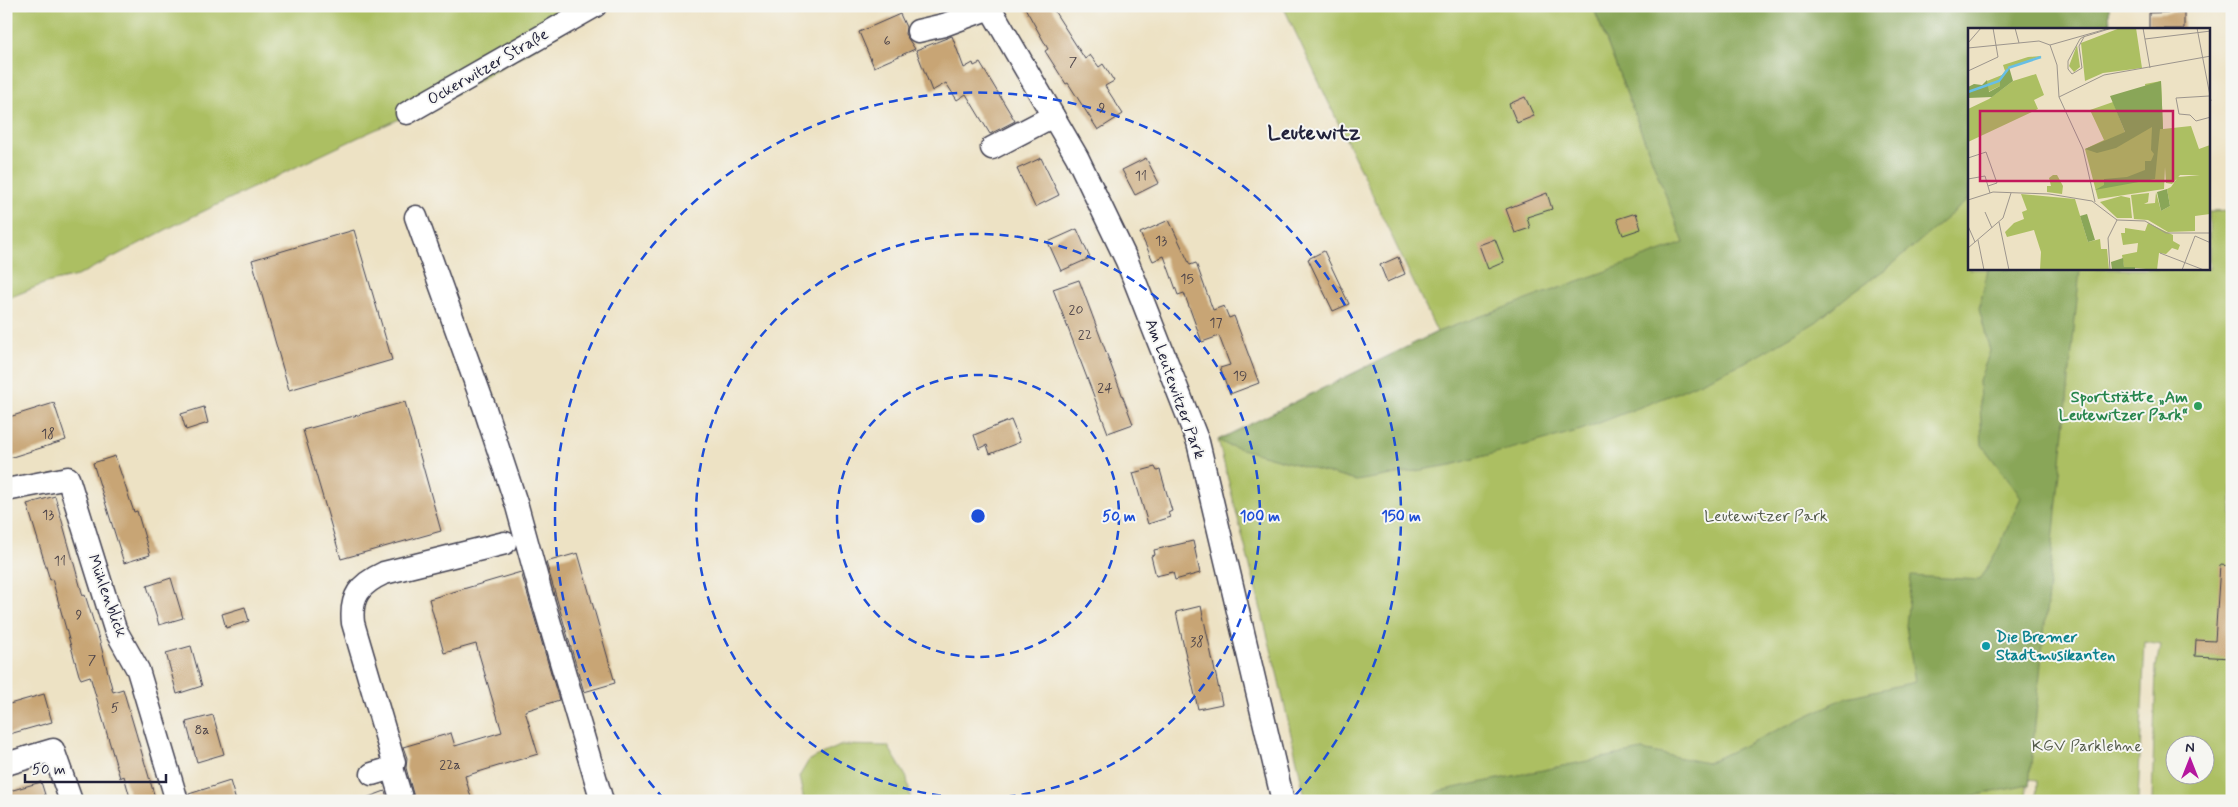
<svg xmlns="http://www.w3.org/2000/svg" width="2238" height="807" font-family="Mynerve,sans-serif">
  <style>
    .green { fill: #acbf62; stroke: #67704e; fill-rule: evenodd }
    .forest { fill: #89a658; stroke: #56644a }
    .building { fill: #c8a574 }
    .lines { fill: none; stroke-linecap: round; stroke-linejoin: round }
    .minor-casing { stroke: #403f50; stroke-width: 25 }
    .minor { stroke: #fff; stroke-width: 22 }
    .ring { fill: none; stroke: #1d4ed8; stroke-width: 2.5; stroke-dasharray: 9 6 }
    .leisure-dot { fill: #2e9e5b; stroke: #f6f6f2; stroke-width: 2 }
    .culture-dot { fill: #0f9aa8; stroke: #f6f6f2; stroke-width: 2 }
    .labels { text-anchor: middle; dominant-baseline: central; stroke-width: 4; stroke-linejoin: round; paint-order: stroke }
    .number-label { font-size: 14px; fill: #4c4349 }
    .street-label { font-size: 16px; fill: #22223b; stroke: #f6f6f2 }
    .leisure-label { font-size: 16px; font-weight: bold; fill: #27864d; stroke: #f6f6f2; text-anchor: end }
    .park-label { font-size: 16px; fill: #525949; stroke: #f6f6f2 }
    .culture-label { font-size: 16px; font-weight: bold; fill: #0d838f; stroke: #f6f6f2; text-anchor: start }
    .district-label { font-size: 21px; font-weight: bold; fill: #22223b; stroke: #f6f6f2 }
    .inset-river { fill: none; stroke: #68bee5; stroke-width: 2.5 }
    .inset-road { fill: none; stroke: #9c958d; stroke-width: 1 }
    .view { fill: #c2185b; fill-opacity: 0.15; stroke: #c2185b; stroke-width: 2.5 }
    .inset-edge { fill: none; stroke: #22223b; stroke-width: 2.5 }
    .centre { fill: #1d4ed8; stroke: #f6f6f2; stroke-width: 2.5 }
    .ring-label { font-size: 15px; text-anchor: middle; font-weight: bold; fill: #1d4ed8; stroke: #f6f6f2; stroke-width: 4; stroke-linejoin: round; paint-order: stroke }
  </style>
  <rect width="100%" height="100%" fill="#f6f6f2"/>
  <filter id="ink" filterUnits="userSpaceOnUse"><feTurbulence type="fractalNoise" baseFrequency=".02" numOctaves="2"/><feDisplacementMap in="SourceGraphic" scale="10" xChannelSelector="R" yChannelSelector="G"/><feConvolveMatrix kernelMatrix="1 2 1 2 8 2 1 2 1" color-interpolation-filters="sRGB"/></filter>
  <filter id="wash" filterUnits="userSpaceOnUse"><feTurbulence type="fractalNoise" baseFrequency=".0096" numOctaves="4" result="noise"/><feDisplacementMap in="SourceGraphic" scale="20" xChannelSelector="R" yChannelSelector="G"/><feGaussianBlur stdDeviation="1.12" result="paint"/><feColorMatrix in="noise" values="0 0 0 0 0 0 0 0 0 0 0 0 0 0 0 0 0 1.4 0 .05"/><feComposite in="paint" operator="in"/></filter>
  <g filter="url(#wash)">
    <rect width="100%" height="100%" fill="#ede2c4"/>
    <g class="green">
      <path d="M6,6H607L457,93L359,137L177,224L77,276L46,283L6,299Z"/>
      <path d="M1283,6H1593L1685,243L1969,155V269H2209V212L2232,211V801H2152L2156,667L2160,645L2145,642L2138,801H2036L2037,780L2030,779L2029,785L2027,786L2026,801H1306L1278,677L1218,440L1437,332ZM2176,744H2206V774H2176Z"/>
      <path d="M842,745L888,746L907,778L911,801H804L799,777L809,760Z"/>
    </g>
    <g class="forest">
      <path d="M1593,6H2109L2110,29H1969V199L1894,263L1850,294L1816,322L1752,359L1674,394L1581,430L1451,465L1356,481L1227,445L1218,440L1437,332L1684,243Z"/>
      <path d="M1988,269H2080L2029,785L1946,801H1429L1439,791L1642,750L1707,763L1847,697L1915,682L1906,626L1911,576L1980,580L1999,547L2021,497L1982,445L1979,381L1990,351L1979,309Z"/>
    </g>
    <g id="blocks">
      <g class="building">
        <path d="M1024,6H1051L1085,59L1090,55L1099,67L1103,64L1114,81L1105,86L1123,114L1098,130L1068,83L1066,84L1045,51L1048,49Z"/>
        <path d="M2184,12V29H2149V13Z"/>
        <path d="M900,14L906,27L905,34L915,49L874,67L859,32Z"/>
        <path d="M952,36L964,68L973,63L974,66L980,63L1015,121L990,134L966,94L957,100L946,83L932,91L916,50Z"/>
        <path d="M1525,97L1534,116L1517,123L1509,104Z"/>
        <path d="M1041,158L1059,195L1035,207L1017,169Z"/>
        <path d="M1146,158L1159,183L1135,195L1122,170Z"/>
        <path d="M1547,193L1552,209L1527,217L1530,228L1515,233L1506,209Z"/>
        <path d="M1636,213L1641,229L1623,235L1617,219Z"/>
        <path d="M1169,220L1190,265L1196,263L1213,310L1224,306L1229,318L1234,316L1259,383L1230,394L1220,368L1230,365L1219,336L1202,342L1184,293L1178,295L1164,256L1153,261L1140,233Z"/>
        <path d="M1077,229L1090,258L1061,271L1048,242Z"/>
        <path d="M354,230L392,360L289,390L252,260Z"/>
        <path d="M1495,239L1504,262L1488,269L1479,245Z"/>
        <path d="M1324,251L1349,304L1333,311L1308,259Z"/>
        <path d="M1398,257L1405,274L1387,282L1380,265Z"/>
        <path d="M1079,280L1133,424L1108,433L1053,289Z"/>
        <path d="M405,402L441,531L341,559L303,430Z"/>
        <path d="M54,403L66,440L6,459V418Z"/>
        <path d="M204,407L208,423L186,430L181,414Z"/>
        <path d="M1011,420L1020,442L990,454L987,445L979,449L974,435Z"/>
        <path d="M115,456L134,512L137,511L150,555L124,563L93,463Z"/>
        <path d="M1155,467L1157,471L1160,470L1172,511L1168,513L1170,517L1148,524L1133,473Z"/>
        <path d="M55,496L83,596L85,595L100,642L113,692L123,689L156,801H131L124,776L120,778L90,676L81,679L79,675L52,579L50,580L27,504Z"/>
        <path d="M1193,541L1200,573L1175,580L1173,572L1156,576L1151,556L1155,555L1154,550Z"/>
        <path d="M578,553L615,683L584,692L546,562Z"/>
        <path d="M2220,565L2232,566V658L2195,656L2196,640L2215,641Z"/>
        <path d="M521,572L559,700L525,711L538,754L465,776L472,801H415L406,768L407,758L403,747L451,733L455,746L502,732L476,644L444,653L429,599Z"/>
        <path d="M171,578L183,618L159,625L147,586Z"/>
        <path d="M1201,606L1222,704L1198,709L1176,612Z"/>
        <path d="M245,607L249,621L226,628L222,614Z"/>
        <path d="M191,646L202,686L177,694L166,653Z"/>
        <path d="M44,694L52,722L6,735V705Z"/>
        <path d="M213,715L224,754L197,762L186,722Z"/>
        <path d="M230,781L236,801H190L189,794Z"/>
        <path d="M41,782L47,801H6V792Z"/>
        <path d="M385,791L388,801H366V798Z"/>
      </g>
    </g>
  </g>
  <g filter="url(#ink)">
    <use href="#blocks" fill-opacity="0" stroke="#403f50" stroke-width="1"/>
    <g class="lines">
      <defs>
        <g id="minor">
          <path d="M989,6L1077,157L1127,261L1198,442L1283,801"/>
          <path d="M918,31L944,25L990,8"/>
          <path d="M407,113L595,6"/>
          <path d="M992,148L1053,116"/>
          <path d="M416,217L484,406L517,506L540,590L602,801"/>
          <path d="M6,490L68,478L115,629L138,670L177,801"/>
          <path d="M6,764L53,750L71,801"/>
          <path d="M392,768L394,762L392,756L353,623C350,596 360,584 384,573L505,543"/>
          <path d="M372,774L392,768L402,801"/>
        </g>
      </defs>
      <use href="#minor" class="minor-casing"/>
      <use href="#minor" class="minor"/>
    </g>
  </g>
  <g class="ring">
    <circle cx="978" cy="516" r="141"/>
    <circle cx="978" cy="516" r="282"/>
    <path d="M664 799A423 423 0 1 1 1292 799"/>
  </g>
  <circle class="leisure-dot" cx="2198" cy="406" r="5"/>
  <circle class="culture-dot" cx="1986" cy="646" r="5"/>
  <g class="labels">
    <g class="number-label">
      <text x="887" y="41">6</text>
      <text x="1073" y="62">7</text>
      <text x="1102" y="108">9</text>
      <text x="1141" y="176">11</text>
      <text x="1161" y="241">13</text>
      <text x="1187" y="279">15</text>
      <text x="1076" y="310">20</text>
      <text x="1216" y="323">17</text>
      <text x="1085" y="335">22</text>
      <text x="1240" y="376">19</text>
      <text x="1105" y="388">24</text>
      <text x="48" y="434">18</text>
      <text x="48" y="515">13</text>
      <text x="60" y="561">11</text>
      <text x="79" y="615">9</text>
      <text x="1197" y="642">38</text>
      <text x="92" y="660">7</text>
      <text x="115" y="708">5</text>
      <text x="202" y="730">8a</text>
      <text x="450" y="765">22a</text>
    </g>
    <g class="street-label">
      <text transform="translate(488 67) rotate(-30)">Ockerwitzer Straße</text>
      <text transform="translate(1175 389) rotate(70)">Am Leutewitzer Park</text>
      <text transform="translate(107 596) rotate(70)">Mühlenblick</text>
    </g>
    <g class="leisure-label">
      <text x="2188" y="397">Sportstätte „Am<tspan x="2188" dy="18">Leutewitzer Park“</tspan></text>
    </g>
    <g class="park-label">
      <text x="1766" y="516">Leutewitzer Park</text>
      <text x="2087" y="746">KGV Parklehne</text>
    </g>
    <g class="culture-label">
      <text x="1996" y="637">Die Bremer<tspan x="1996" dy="18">Stadtmusikanten</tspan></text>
    </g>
    <g class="district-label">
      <text x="1314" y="133">Leutewitz</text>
    </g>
  </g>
  <g transform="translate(1968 28)">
    <rect width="242" height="242" fill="#ede2c4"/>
    <path d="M152,0H168L174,40L135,45L117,53L113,15ZM109,17L112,39L106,44L101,38ZM74,28L41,39L32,52V58L20,64L19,53L34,47L37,43L35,37L60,29ZM68,46L76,67L66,72L70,81L0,114V81L21,71L45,53ZM193,53L195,101L223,98L231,121L242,117V148H237H242V186L227,188V203L200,204L180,192L166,191L163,167L181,165L180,174L176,176L187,175L188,164L193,183L202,178L199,161L203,159L210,149L232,147H212L204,156L198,155L197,139L196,161L130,171L117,121L136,112L122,82L145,74L157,104L182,96L177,56ZM85,147H89L95,158L94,166L79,164V158H83L81,150ZM53,166L107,171L120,214L132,211L133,221H139L141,242H72L73,224L66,202L39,209L37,204L46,195L56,191L54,184L59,182ZM153,168L162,170L164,190H149L132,174ZM180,195L205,207V213L212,217L210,222L204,220L198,226L191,225L189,242L156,239L154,227L169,224L170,215L155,217L153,205H157V200L177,203Z" fill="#acbf62"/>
    <path d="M41,39L45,53L24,69L0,70V59L6,56L14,57L19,52L21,64L32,58V52ZM193,53L195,101H192L187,151L127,162L136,157V151L159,149L177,142V133H183L186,126L183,122L184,99L148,120L129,125L117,121L157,104L142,68ZM199,161L202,178L193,183L189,164ZM119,186L127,212L120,214L112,188ZM155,230L156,239H167V242H144L143,234Z" fill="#89a658"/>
    <path class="inset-river" d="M40,40L73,29M0,64L31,53L40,41"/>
    <path class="inset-road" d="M47,0L51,15M175,0L182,40M229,0L243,73M116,9L111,18L114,40L104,46L100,41V33L112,11L115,9L144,0M177,11L243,3M0,15L13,0M82,17L89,37L91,69L115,121L127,174M0,20L71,13L82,17L142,0M0,43L30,29L25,0M241,68L208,70L211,86L222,87L228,93L243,89M91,69L136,47L243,28M0,130L18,124L29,155L20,158M0,151L17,148L22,165M0,172L25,164L81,166L124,173L149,192L177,193L198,205H243M17,184L24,200M31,194L41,242M0,198L7,214M227,208L243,215M10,212L16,242M0,220L35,190L43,165M192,225L236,242M142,242L140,210L149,192M214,242L227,208"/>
    <path class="view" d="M12,83H205V153H12Z"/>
    <rect width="242" height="242" class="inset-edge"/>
  </g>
  <circle cx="978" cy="516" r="8" class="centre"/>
  <g class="ring-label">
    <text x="1119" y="521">50 m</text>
    <text x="1260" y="521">100 m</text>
    <text x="1401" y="521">150 m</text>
  </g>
  <rect width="2238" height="807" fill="none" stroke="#f6f6f2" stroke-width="25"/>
  <g transform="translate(2190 760)"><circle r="24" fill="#f6f6f2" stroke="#a1a1a9"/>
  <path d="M0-4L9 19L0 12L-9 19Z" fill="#b5179e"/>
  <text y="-8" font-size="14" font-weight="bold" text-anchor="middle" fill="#22223b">N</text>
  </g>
  <path d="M25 774v8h141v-8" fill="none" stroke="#22223b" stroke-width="2.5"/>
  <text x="32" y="774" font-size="15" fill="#22223b" stroke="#f6f6f2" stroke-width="4" paint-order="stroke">50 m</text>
</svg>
